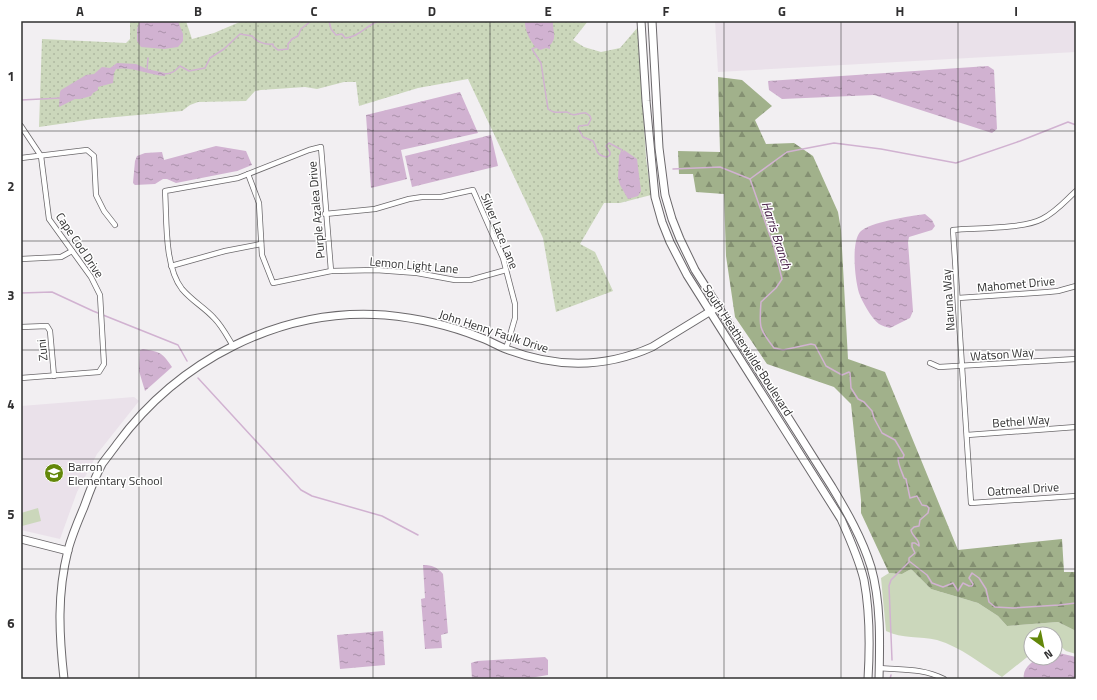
<svg xmlns="http://www.w3.org/2000/svg" width="1097" height="700" font-family="'Titillium Web',sans-serif">
  <style>
    .built { fill: #eae1ea }
    .grass { fill: #cbd7bb }
    .forest { fill: url(#forest-firs) }
    .park { fill: url(#park-dots) }
    .water { fill: url(#water-ripples) }
    .lines { fill: none; stroke-linecap: round; stroke-linejoin: round }
    .stream { stroke: #d1b2d1; stroke-width: 1.5 }
    .street-casing { stroke: #6b686b; stroke-width: 6 }
    .secondary-casing { stroke: #6b686b; stroke-width: 9 }
    .street { stroke: #fff; stroke-width: 4.5 }
    .secondary { stroke: #fff; stroke-width: 7 }
    .grid { fill: none; stroke: #313031; stroke-width: 1; stroke-opacity: 0.55 }
    .labels { text-anchor: middle; dominant-baseline: central; stroke-width: 3; stroke-linejoin: round; paint-order: stroke }
    .street-label { font-size: 12px; fill: #313031; stroke: #fff }
    .poi-label { font-size: 12px; fill: #313031; stroke: #fff; text-anchor: start }
    .water-label { font-size: 13px; font-style: italic; fill: #3e163e; stroke: #fff }
    .neatline { fill: none; stroke: #313031; stroke-width: 1.5 }
    .grid-label { font-size: 13px; text-anchor: middle; font-weight: bold; fill: #313031 }
  </style>
  <defs>
    <pattern id="forest-firs" width="22" height="20" patternUnits="userSpaceOnUse"><rect width="22" height="20" fill="#a1b18b"/><path d="M5 1l3.5 6h-7zM16 11l3.5 6h-7z" fill="#849072"/></pattern>
    <pattern id="park-dots" width="8" height="8" patternUnits="userSpaceOnUse"><rect width="8" height="8" fill="#cbd7bb"/><path d="M2 2h.1M6 6h.1" fill="none" stroke="#afb9a1" stroke-width="1.8" stroke-linecap="round"/></pattern>
    <pattern id="water-ripples" width="26" height="14" patternUnits="userSpaceOnUse"><rect width="26" height="14" fill="#d1b2d1"/><path d="M2 4q2-2 4 0t4 0M15 11q2-2 4 0t4 0" fill="none" stroke="#aa91aa"/></pattern>
  </defs>
  <rect width="100%" height="100%" fill="#f2eff2"/>
  <g class="built">
    <path d="M715,21H1076V52L718,72Z"/>
    <path d="M134,397L139,401L97,454L77,492L60,539L21,530V406Z"/>
  </g>
  <g class="grass">
    <path d="M38,508L41,521L22,526L21,513Z"/>
    <path d="M911,569L931,589L978,603L998,616L1007,626L1058,622L1076,631V654L1066,651L1059,645H1055V634H1031V654L1002,677C981,664 961,647 937,640C920,636 902,639 886,631L881,578L889,573L902,574Z"/>
  </g>
  <path class="forest" d="M718,77L742,80L772,106L755,120L766,144L794,143L813,156L838,212L841,230L848,359L885,372L958,550L1062,539L1064,572H1076V631L1058,622L1007,626L998,616L978,603L931,589L911,569L902,574L889,573L861,513V500L851,404L834,387L767,364L735,317L726,256L724,194L696,192L693,174H679L678,151L720,152Z"/>
  <path class="park" d="M130,21H186L192,39L214,33L242,21H588L573,40L584,47L601,52L620,48L638,27L646,158L651,195L620,203H604L580,244L595,252L613,291L556,312L543,238L468,79L418,88L359,106L356,82H344L317,89L305,87L261,90L255,91L246,101L198,102L190,105L182,111L94,119L39,127L42,39L126,43L130,39Z"/>
  <g class="water">
    <path d="M140,21H178L183,34V41L178,47L164,49L141,47L137,41V29Z"/>
    <path d="M525,21H553C552,30 558,38 550,45V49L546,48L540,50C532,47 524,29 525,21Z"/>
    <path d="M117,63L136,64L147,69L165,73V76C149,75 132,66 116,69L114,73L113,83L98,87V90L93,93L91,96L80,99H75L59,107L60,92L61,90L86,75L94,74L102,67L110,68Z"/>
    <path d="M988,66L994,70L997,129L992,133L874,95L782,99L769,90L768,81Z"/>
    <path d="M460,92L478,133L401,150L407,179L371,188L366,115Z"/>
    <path d="M491,135L498,166L412,187L405,156Z"/>
    <path d="M216,146L246,151L252,165L237,171L176,183L167,179H163L155,184L135,185L133,183L135,161L137,156L145,153L162,152L164,160Z"/>
    <path d="M624,150L637,159L641,191L638,196L628,199L620,185L618,178L619,155Z"/>
    <path d="M925,214L932,220L935,226L932,230L909,237L908,242L913,311L910,318L890,328C887,327 882,326 879,324C871,318 862,301 859,293C855,280 851,243 860,232C869,222 911,216 925,214Z"/>
    <path d="M143,349C160,352 162,352 172,367L145,391L139,371L140,350Z"/>
    <path d="M423,565C432,565 437,567 443,574L448,633L441,635L442,648L425,649L421,599L425,598Z"/>
    <path d="M383,631L385,665L340,669L337,635Z"/>
    <path d="M1055,652L1076,657V679H1024C1022,669 1031,662 1039,658L1049,661L1050,658H1055Z"/>
    <path d="M545,657L548,660V675L524,679H472L471,663L477,661Z"/>
  </g>
  <g class="lines">
    <g class="stream">
      <path d="M329,21L331,29L336,35L342,34L345,38C359,37 367,25 377,22C383,21 391,24 400,21"/>
      <path d="M536,45V47L532,49L541,63L548,109C555,114 559,112 567,112C576,118 577,112 586,113L590,116L591,119L588,125L579,126L578,128L583,137L593,141C598,149 594,155 607,157L610,155V152L606,146L609,143L622,150L621,153V155"/>
      <path d="M147,70L148,58"/>
      <path d="M164,74C172,74 175,71 180,66L189,71L205,68L210,58L224,49L240,34L252,36C258,43 264,45 273,44V46L278,50L288,49V44L292,39L298,36L301,29L311,21"/>
      <path d="M21,100L61,98"/>
      <path d="M673,169L720,167L750,179"/>
      <path d="M750,179L774,247L782,279L776,288L761,302C759,327 759,329 774,348L783,350L811,344L815,345L826,366L842,375L849,372L850,373L851,388L858,399L864,402L872,411L874,418L882,433L895,440L904,455L903,458H898C898,465 902,472 904,478L906,479L910,498L917,496L922,505L927,506L929,508L928,513L920,520L919,526L914,527L911,530C912,537 920,539 919,546L915,543H912V547L915,553L909,558V561L927,575L932,583L943,587L953,583L958,591L963,583L969,586H972L973,584L969,578L972,573L979,578L986,589L989,602L995,607L1013,608L1059,605L1076,603"/>
      <path d="M750,179L787,152L834,143L881,149L956,163L1020,141L1068,122L1076,125"/>
      <path d="M21,293L52,292L93,311L178,345L187,361"/>
      <path d="M198,378L301,490L312,496L382,516L418,535"/>
      <path d="M892,660L889,586L891,580L909,562"/>
      <path d="M890,679L891,675"/>
    </g>
    <defs>
      <g id="street">
        <path d="M21,126L41,156L49,219L91,277L100,295L104,364L99,372L21,378"/>
        <path d="M21,158L87,150L94,156L96,195L104,211L115,225"/>
        <path d="M248,174L259,203L262,255L273,283L331,271L376,270L417,273L455,280H470L506,270"/>
        <path d="M1076,191C1065,201 1056,212 1042,219C1023,229 976,228 953,230L971,503L1076,496"/>
        <path d="M325,214L375,209L409,199L422,197H441L473,190L503,258L515,304V318L506,349"/>
        <path d="M21,259L61,257L72,251"/>
        <path d="M171,266L225,251L261,244"/>
        <path d="M958,298L1048,292L1058,291L1076,286"/>
        <path d="M21,327L47,326L50,331L54,376"/>
        <path d="M233,346C227,336 222,326 214,318C204,307 192,301 182,289C164,266 167,220 165,191L238,178L309,150L321,147L331,271"/>
        <path d="M930,363L939,367L1076,359"/>
        <path d="M967,435L1076,427"/>
        <path d="M879,668C901,670 923,668 944,679"/>
      </g>
      <g id="secondary">
        <path d="M641,21L646,101L655,197L662,222L670,242L687,275L841,519C850,539 859,559 864,580C870,612 870,646 868,679"/>
        <path d="M652,21L659,148L665,195L672,219L680,239L695,270L832,487C847,512 862,538 871,567C881,602 880,642 879,679"/>
        <path d="M21,539L68,551"/>
        <path d="M64,679C59,634 57,594 68,550C72,535 78,521 84,507C89,493 95,477 102,464C107,457 112,451 117,444C178,361 280,307 385,315C417,318 449,325 479,337C488,340 496,345 506,349C555,368 603,369 652,347L719,306"/>
      </g>
    </defs>
    <use href="#street" class="street-casing"/>
    <use href="#secondary" class="secondary-casing"/>
    <use href="#street" class="street"/>
    <use href="#secondary" class="secondary"/>
  </g>
  <path class="grid" d="M139,21V679M256,21V679M373,21V679M490,21V679M607,21V679M724,21V679M841,21V679M958,21V679M21,131H1076M21,241H1076M21,350H1076M21,459H1076M21,569H1076"/>
  <defs>
    <symbol id="school-disc" viewBox="-11 -11 22 22"><circle r="9.5" fill="#63870a" stroke="#fff"/><path d="M0-5L7-2L0 1L-7-2ZM-4 1L0 2.5L4 1V4Q0 6-4 4Z" fill="#fff"/></symbol>
  </defs>
  <g fill-rule="evenodd">
    <use href="#school-disc" x="43" y="462" width="22" height="22"/>
  </g>
  <g class="labels">
    <g class="street-label">
      <text transform="translate(316 210) rotate(-95)">Purple Azalea Drive</text>
      <text transform="translate(500 231) rotate(68)">Silver Lace Lane</text>
      <text transform="translate(80 245) rotate(56)">Cape Cod Drive</text>
      <text transform="translate(414 265) rotate(5)">Lemon Light Lane</text>
      <text transform="translate(1016 284) rotate(-5)">Mahomet Drive</text>
      <text transform="translate(948 300) rotate(-94)">Naruna Way</text>
      <text transform="translate(494 331) rotate(18)">John Henry Faulk Drive</text>
      <text transform="translate(42 350) rotate(-95)">Zuni</text>
      <text transform="translate(748 350) rotate(57)">South Heatherwilde Boulevard</text>
      <text transform="translate(1002 354) rotate(-4)">Watson Way</text>
      <text transform="translate(1021 421) rotate(-4)">Bethel Way</text>
      <text transform="translate(1023 489) rotate(-4)">Oatmeal Drive</text>
    </g>
    <g class="poi-label">
      <text x="68" y="466">Barron<tspan x="68" dy="14">Elementary School</tspan></text>
    </g>
    <g class="water-label">
      <text transform="translate(777 235) rotate(72)">Harris Branch</text>
    </g>
  </g>
  <rect width="1097" height="700" fill="none" stroke="#ffffff" stroke-width="44"/>
  <g transform="translate(1043 646) rotate(147)"><circle r="19" fill="#ffffff" stroke="#adacad"/>
  <path d="M0-3L7 15L0 10L-7 15Z" fill="#63870a"/>
  <text y="-6" font-size="11" font-weight="bold" text-anchor="middle" fill="#313031">N</text>
  </g>
  <rect x="22" y="22" width="1053" height="656" class="neatline"/>
  <g class="grid-label">
    <text x="80" y="16">A</text>
    <text x="198" y="16">B</text>
    <text x="314" y="16">C</text>
    <text x="432" y="16">D</text>
    <text x="548" y="16">E</text>
    <text x="666" y="16">F</text>
    <text x="782" y="16">G</text>
    <text x="900" y="16">H</text>
    <text x="1016" y="16">I</text>
    <text x="11" y="81">1</text>
    <text x="11" y="191">2</text>
    <text x="11" y="300">3</text>
    <text x="11" y="409">4</text>
    <text x="11" y="519">5</text>
    <text x="11" y="628">6</text>
  </g>
</svg>
